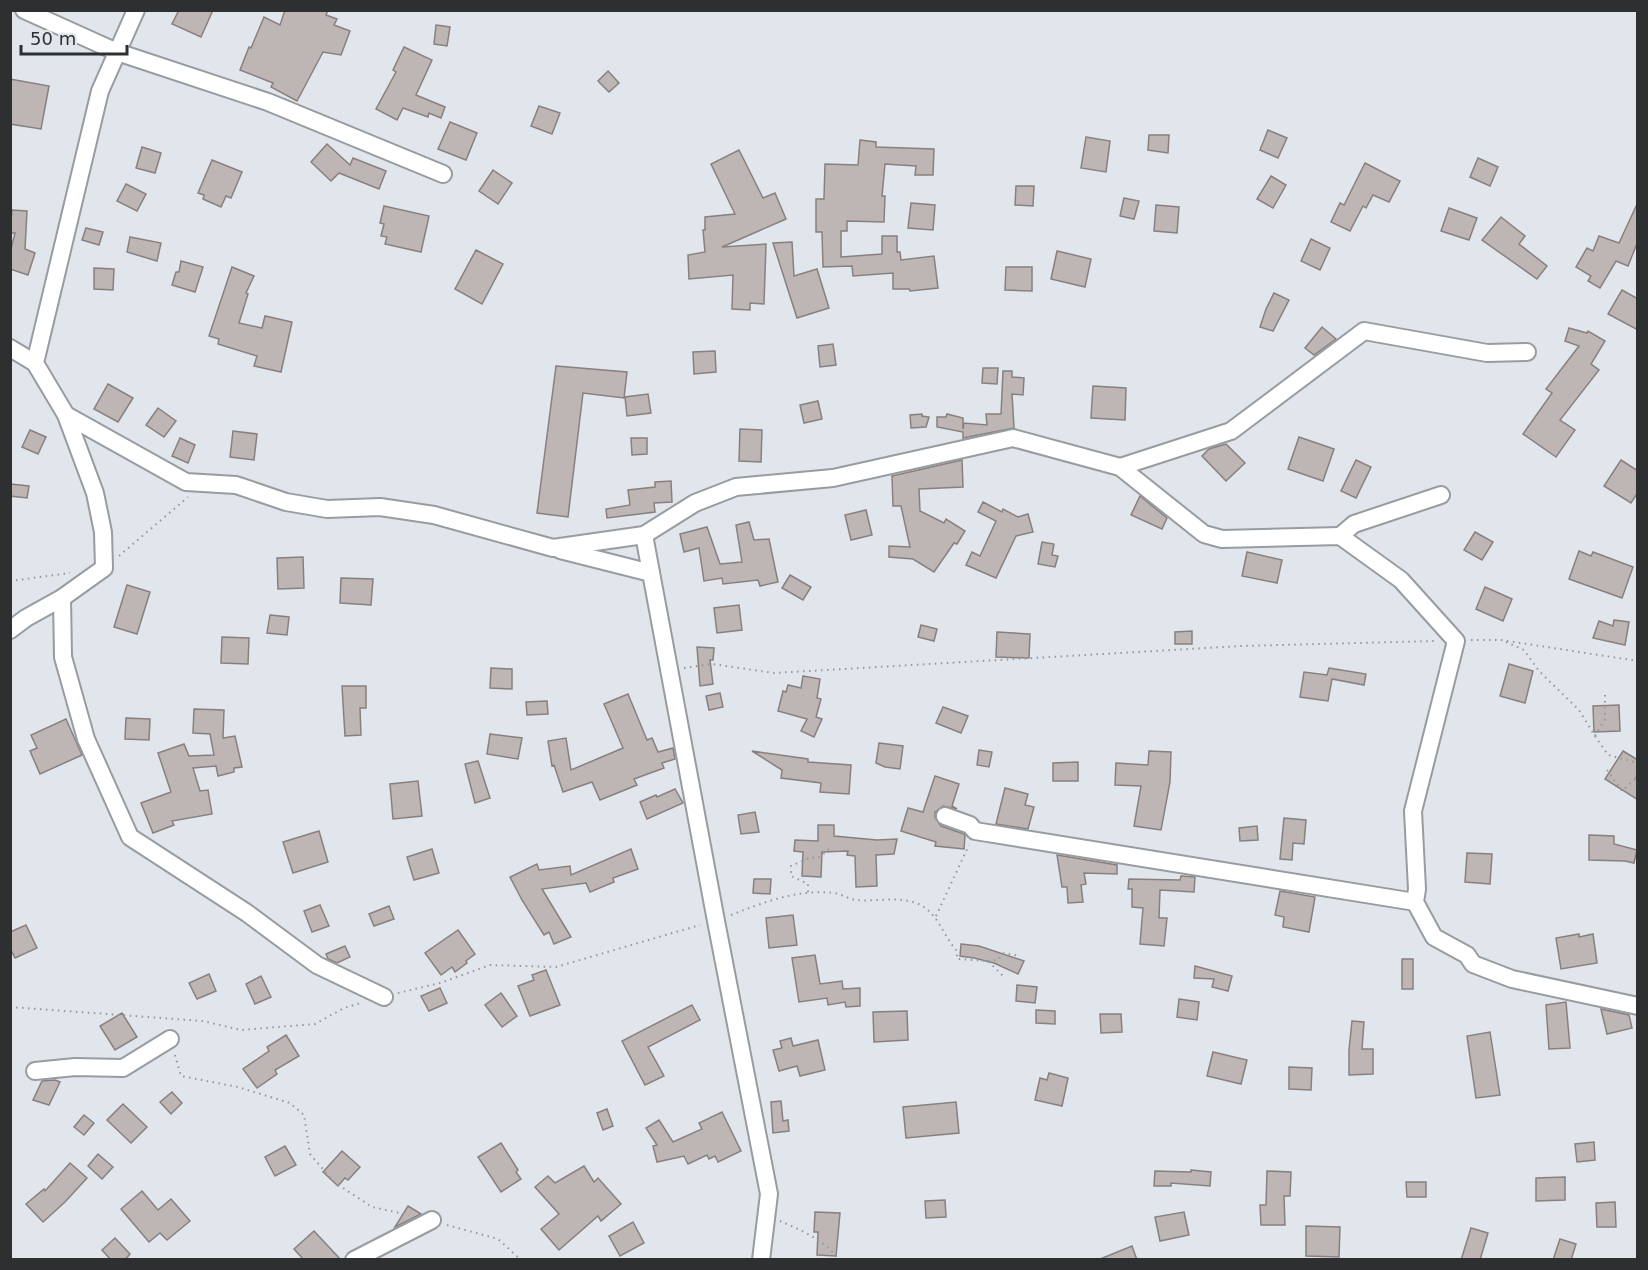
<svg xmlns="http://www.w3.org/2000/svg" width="1648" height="1270" font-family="'DejaVu Sans',sans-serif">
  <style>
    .building { fill: #beb6b5; stroke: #88807f; stroke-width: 1.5 }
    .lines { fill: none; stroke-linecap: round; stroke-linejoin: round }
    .minor-casing { stroke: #979ca1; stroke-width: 20 }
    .path { stroke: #93989b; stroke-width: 2; stroke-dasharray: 1.5 4.5; stroke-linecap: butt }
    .minor { stroke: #fff; stroke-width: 16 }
  </style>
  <rect width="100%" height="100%" fill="#e0e6eb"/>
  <g class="building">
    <path d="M179,10H213L201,37L172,24Z"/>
    <path d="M285,10H328L326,15L337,19L334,25L350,31L341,55L323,52L297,101L271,87L273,83L240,70L249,47L251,48L264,17L280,25Z"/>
    <path d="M436,25L450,27L447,46L434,44Z"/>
    <path d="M404,47L432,60L416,95L445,107L441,118L429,113L428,117L403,108L397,120L376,109L396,72L393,70Z"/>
    <path d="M608,71L619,83L609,92L598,81Z"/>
    <path d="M10,79L49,86L41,129L10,124Z"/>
    <path d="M539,106L560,113L552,134L531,126Z"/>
    <path d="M450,122L477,133L466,160L438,149Z"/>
    <path d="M1268,130L1287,138L1278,158L1260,150Z"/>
    <path d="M1149,135H1169L1168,153L1148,150Z"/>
    <path d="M1086,137L1110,141L1106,172L1081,168Z"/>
    <path d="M860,140L876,142V147L934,149L933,175H915L916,166L885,164L882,196H885L884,222L847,221V231H841V257L882,254V236H897V252H900L901,260L934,256L938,288L910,291L909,289H893V273L853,276L852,266L823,267L822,232H816V199H824L825,164L858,165Z"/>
    <path d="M327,144L350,165L353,158L386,171L379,189L339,173L331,181L311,162Z"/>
    <path d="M142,147L161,153L155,173L136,168Z"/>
    <path d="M739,150L763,198L775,193L786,219L722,247L766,244L764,304L750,303V310L732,309L733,275L689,279L688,255L705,252L703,230H705V217L735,214L711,164Z"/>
    <path d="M1478,158L1498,167L1490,186L1470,177Z"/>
    <path d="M212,160L242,172L231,198L226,196L221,207L203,199L204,195L198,193Z"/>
    <path d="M1365,163L1400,181L1389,202L1373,195L1366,208L1363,206L1350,231L1331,222L1340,203L1344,205Z"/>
    <path d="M493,170L512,183L498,204L479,191Z"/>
    <path d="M1271,176L1286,185L1273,208L1257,199Z"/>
    <path d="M126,184L146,194L137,211L117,201Z"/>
    <path d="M1016,186H1034L1033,206L1015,205Z"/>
    <path d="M1124,198L1139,201L1134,219L1120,216Z"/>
    <path d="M1638,202V241L1628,266L1616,261L1600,288L1588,281L1591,276L1576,267L1587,248L1593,251L1599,236L1619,243Z"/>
    <path d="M911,203L935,205L933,230L908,228Z"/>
    <path d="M1156,205L1179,207L1177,233L1154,231Z"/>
    <path d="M384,206L429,216L421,252L385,244L387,237L381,236L384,224L380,223Z"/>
    <path d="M1449,208L1477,218L1469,240L1441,231Z"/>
    <path d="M12,210L27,211L25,249L35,253L28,275L10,269V253L15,233H10Z"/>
    <path d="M1501,217L1525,236L1519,244L1547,266L1537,279L1482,240Z"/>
    <path d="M86,228L103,232L99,245L82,240Z"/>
    <path d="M130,237L161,243L157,261L127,252Z"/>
    <path d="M1311,239L1330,248L1320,270L1301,261Z"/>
    <path d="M792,242L794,276L817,269L829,308L797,318L773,243Z"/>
    <path d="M476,250L503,264L482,304L455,289Z"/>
    <path d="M1057,251L1091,259L1085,287L1051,279Z"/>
    <path d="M181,261L203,267L195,292L172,285L176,272H179Z"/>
    <path d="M232,267L254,276L246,293L248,294L239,323L262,328L265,316L292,322L281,372L254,366L257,356L218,344L219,339L209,336Z"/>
    <path d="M1006,267H1032V291L1005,290Z"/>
    <path d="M94,268L114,269L113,290L94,289Z"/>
    <path d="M1622,290L1638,299V330L1608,314Z"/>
    <path d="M1274,293L1289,300L1273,331L1260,327L1266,309Z"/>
    <path d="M1322,327L1336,339L1314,355L1305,348Z"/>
    <path d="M1569,328L1587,333L1588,331L1605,341L1591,364L1599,370L1560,420L1575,430L1556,457L1523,434L1552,393L1546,389L1579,346L1565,341Z"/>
    <path d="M833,344L836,365L820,367L818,346Z"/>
    <path d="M715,351L716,372L694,374L693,352Z"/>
    <path d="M556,366L627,372L624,398L583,393L568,517L537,513Z"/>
    <path d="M983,368H998L997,384L982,383Z"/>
    <path d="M1003,371H1012V377L1024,378L1023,395L1012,394L1014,428L963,438V432L937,427V417H946L947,414L963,418V429L964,423L987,425L986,414H1001Z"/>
    <path d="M108,384L133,398L118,422L94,409Z"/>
    <path d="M1093,386L1126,388L1125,420L1091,418Z"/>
    <path d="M648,394L651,413L627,416L625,397Z"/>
    <path d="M818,401L822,419L804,423L800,405Z"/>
    <path d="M158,408L176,421L164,437L146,425Z"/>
    <path d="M922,414V416L929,417L926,427L911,428L910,415Z"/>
    <path d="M740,429L762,430L761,462L739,461Z"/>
    <path d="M30,430L46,437L38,454L22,447Z"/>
    <path d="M233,431L257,434L254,460L230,457Z"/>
    <path d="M1299,437L1334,449L1323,481L1288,469Z"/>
    <path d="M180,438L195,445L188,463L172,456Z"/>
    <path d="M631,438H647V454L632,455Z"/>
    <path d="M1226,444L1245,463L1226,481L1202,456L1209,449Z"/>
    <path d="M962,460L963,487L919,489L920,511L944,523L946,519L965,531L957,544L954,543L934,572L913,559L889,557V546L910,547L901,506H893L892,476Z"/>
    <path d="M1356,460L1371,467L1356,498L1341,491Z"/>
    <path d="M1621,460L1638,471V492L1631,503L1604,486Z"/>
    <path d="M671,481L672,502L654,503L655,512L607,518L606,509L630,505L628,490L655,487V482Z"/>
    <path d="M10,484L29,486L27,498L10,496Z"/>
    <path d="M1140,496L1167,518L1162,529L1131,515Z"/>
    <path d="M983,502L1002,512L1003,509L1018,517L1028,514L1033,532L1016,536L996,578L966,565L972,552L980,556L996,521L978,512Z"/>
    <path d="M866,510L872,535L851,540L845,515Z"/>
    <path d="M749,522L754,540L769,539L778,582L760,586L758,580L723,584L722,578L704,581L699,548L684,552L680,534L707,527L720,564L742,562L736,525Z"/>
    <path d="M1475,532L1493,542L1482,560L1464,550Z"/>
    <path d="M1042,542L1054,544L1052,555L1058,556L1055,567L1038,564Z"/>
    <path d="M1579,551L1591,556L1593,552L1633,567L1622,598L1569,579Z"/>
    <path d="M1247,552L1282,560L1277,583L1242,576Z"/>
    <path d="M303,557L304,588L278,589L277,558Z"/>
    <path d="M790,575L811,587L803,600L782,588Z"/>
    <path d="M341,578L373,579L371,605L340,603Z"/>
    <path d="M127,585L150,592L137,634L114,627Z"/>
    <path d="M1485,587L1512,599L1503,621L1476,609Z"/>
    <path d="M739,605L742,630L717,633L714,608Z"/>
    <path d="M270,615L289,617L287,635L267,633Z"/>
    <path d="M1614,620L1629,622L1625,645L1593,638L1599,621L1613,626Z"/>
    <path d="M921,625L937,629L934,641L918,637Z"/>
    <path d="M1192,631V644H1175V632Z"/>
    <path d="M997,632L1030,634L1029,658L996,657Z"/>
    <path d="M222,637L249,638L248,664L221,663Z"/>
    <path d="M697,647L714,648L713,660H710L713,684L700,686Z"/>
    <path d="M1509,664L1533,671L1525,703L1500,696Z"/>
    <path d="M491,668L512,669V689L490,688Z"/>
    <path d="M1329,668L1366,674L1364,685L1332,679L1328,701L1300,697L1304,672L1327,675Z"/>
    <path d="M803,676L820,679L817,698L821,699L816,717L822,719L814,737L801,731L807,719L778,711L783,691L786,692L788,685L801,688Z"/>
    <path d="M342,686H366V708H360L361,735L345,736Z"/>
    <path d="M720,693L723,707L709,710L706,696Z"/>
    <path d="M628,694L647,740L652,738L658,752L673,748L675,759L662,763L664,768L634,779L637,785L600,800L592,782L563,792L554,765L552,766L548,741L566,738L571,770L623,748L604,704Z"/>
    <path d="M547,701L548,714L527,715L526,702Z"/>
    <path d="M1619,705L1620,731L1594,732L1593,706Z"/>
    <path d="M943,707L968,716L961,733L936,723Z"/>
    <path d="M194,709L224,710L223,738L235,736L242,767L234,768V772L218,776L216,766L193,768L200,791L208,790L212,814L172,821L174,825L153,833L141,803L171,792L158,753L184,744L189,756L214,755L210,734L193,733Z"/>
    <path d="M126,718L150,719L149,740L125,739Z"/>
    <path d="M66,719L82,755L40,774L30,751L37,748L31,735Z"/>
    <path d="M490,734L522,738L518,759L487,754Z"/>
    <path d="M879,743L903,746L900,769L885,767L876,763Z"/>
    <path d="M979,750L992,752L989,767L977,765Z"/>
    <path d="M752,751L808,759V762L851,765L849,794L820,792L821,783L781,778L782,770Z"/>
    <path d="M1149,751L1171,752L1170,782L1161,830L1134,826L1141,786L1115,785L1116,763L1148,765Z"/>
    <path d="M1623,751L1638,760V800L1605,779Z"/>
    <path d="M478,761L490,798L475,803L465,764Z"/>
    <path d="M1078,762V781H1053V763Z"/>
    <path d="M935,776L959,784L952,806L957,809L943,806L935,812V817L941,826L964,834L965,836L964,849L935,846L936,842L901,831L908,808L923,812Z"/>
    <path d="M418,781L422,816L393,819L390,784Z"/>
    <path d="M1005,788L1028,794L1025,805L1034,807L1028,829L996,824Z"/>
    <path d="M675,789L683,803L647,819L640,802L656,795L657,797Z"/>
    <path d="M755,812L759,832L741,834L738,815Z"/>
    <path d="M1284,818L1306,820L1304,844L1293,843L1292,860L1280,859Z"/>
    <path d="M818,825H834V836L877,840L897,839L894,854L876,855L877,886L856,887L855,856L847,855L848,851L822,852L821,877L802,876L803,852L794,851L795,840L818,841Z"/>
    <path d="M1257,826L1258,840L1240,841L1239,828Z"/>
    <path d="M319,831L328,862L293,873L283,842Z"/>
    <path d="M1589,835L1614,836V844L1637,850L1634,863L1625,861L1589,860Z"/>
    <path d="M432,849L439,873L414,880L407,857Z"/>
    <path d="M631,849L638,869L613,878L614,882L590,892L586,883L542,889L571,937L554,944L549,932L544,935L522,900L510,877L537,864L539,870L570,866L571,875Z"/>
    <path d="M1467,853L1492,854L1490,884L1465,882Z"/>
    <path d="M1057,855L1117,865V874L1084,873L1086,884L1081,885L1083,902L1068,903L1067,887H1062Z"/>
    <path d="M1181,876L1195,877L1194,892L1160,890L1159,918H1167L1164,946L1140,944L1143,908L1132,907V889H1128L1129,879L1180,880Z"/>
    <path d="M754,879H771L770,894L753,893Z"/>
    <path d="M1280,891L1315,897L1309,932L1283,927L1284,917L1275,915Z"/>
    <path d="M320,905L329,926L312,932L304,911Z"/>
    <path d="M389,906L394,919L374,926L369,914Z"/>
    <path d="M793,915L797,945L769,948L766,918Z"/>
    <path d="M26,925L37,948L15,958L10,948V932Z"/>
    <path d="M458,930L475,954L466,961L467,963L455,972L452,967L441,975L425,953Z"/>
    <path d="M1579,934V937L1593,934L1597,963L1561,969L1556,938Z"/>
    <path d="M961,944L979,946L1024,961L1018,974L994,963L974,958L960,956Z"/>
    <path d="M345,946L350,957L337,963L328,959L326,954Z"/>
    <path d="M815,955L820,984L842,981L843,989L860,988V1006L846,1007L845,1002L828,1005L827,998L799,1002L792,958Z"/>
    <rect x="1402" y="959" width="11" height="30"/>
    <path d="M1195,966L1232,976L1228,991L1212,987L1214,979L1194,978Z"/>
    <path d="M546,970L560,1005L530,1016L518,986L534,980L532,975Z"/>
    <path d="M209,974L216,991L197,999L189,983Z"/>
    <path d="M261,976L271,997L255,1004L246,984Z"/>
    <path d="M1017,985L1037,987L1035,1003L1016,1001Z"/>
    <path d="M440,988L447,1003L429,1011L421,996Z"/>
    <path d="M501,993L517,1016L502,1027L485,1005Z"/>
    <path d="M1179,999L1199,1002L1197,1020L1177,1017Z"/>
    <path d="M1566,1002L1570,1048L1549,1049L1546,1005Z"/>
    <path d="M692,1005L700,1020L648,1047L664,1076L645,1085L622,1041Z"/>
    <path d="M1601,1009L1629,1015L1632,1028L1607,1034Z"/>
    <path d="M1036,1010L1055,1011V1024L1036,1023Z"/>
    <path d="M907,1011L908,1040L874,1042L873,1012Z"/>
    <path d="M122,1013L137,1037L115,1050L100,1026Z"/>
    <path d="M1100,1014H1121L1122,1032L1101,1033Z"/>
    <path d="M1352,1021L1364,1022L1362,1049H1373V1074L1349,1075V1050Z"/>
    <path d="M1490,1032L1500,1095L1476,1098L1467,1036Z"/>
    <path d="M286,1035L299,1056L275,1070L277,1074L257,1088L243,1069L269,1051L267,1047Z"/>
    <path d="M791,1038L793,1046L818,1040L825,1070L800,1076L797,1066L779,1071L773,1050L782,1048L780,1041Z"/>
    <path d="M1213,1052L1247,1060L1241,1084L1207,1076Z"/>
    <path d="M1289,1067L1312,1068L1311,1090L1289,1089Z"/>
    <path d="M1049,1073L1068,1078L1062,1106L1035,1100L1040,1078L1047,1080Z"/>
    <path d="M55,1080L60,1082L49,1105L33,1100L42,1081Z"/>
    <path d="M172,1092L182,1103L171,1114L160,1102Z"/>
    <path d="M781,1101L783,1121L788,1120L789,1131L773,1133L771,1102Z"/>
    <path d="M956,1102L959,1133L906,1138L903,1107Z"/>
    <path d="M123,1104L147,1127L131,1143L107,1120Z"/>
    <path d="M607,1109L613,1126L603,1130L597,1113Z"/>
    <path d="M722,1112L741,1151L718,1162L715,1156L709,1159L707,1155L688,1164L684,1156L657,1162L653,1146L657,1145L646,1128L659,1120L673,1142L702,1129L699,1123Z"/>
    <path d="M84,1115L94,1123L84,1135L74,1127Z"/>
    <path d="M1594,1142L1595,1160L1577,1162L1575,1144Z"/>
    <path d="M501,1143L518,1170L516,1172L521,1179L501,1192L478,1157Z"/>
    <path d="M285,1146L296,1165L275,1176L265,1157Z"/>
    <path d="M342,1151L360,1167L348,1180L345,1178L338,1186L323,1172Z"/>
    <path d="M98,1154L113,1167L102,1179L88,1166Z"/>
    <path d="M70,1163L87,1178L65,1202L43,1222L26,1204L44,1189L45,1191Z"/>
    <path d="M584,1166L594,1182L598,1178L621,1204L601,1221L598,1216L559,1250L541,1229L559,1214L535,1187L548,1176L555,1183Z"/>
    <path d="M1191,1170L1211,1172L1210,1186L1171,1183V1186H1154L1155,1171L1191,1172Z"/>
    <path d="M1267,1171L1291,1172L1290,1196H1284L1285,1225H1261L1260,1205H1266Z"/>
    <path d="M1565,1177V1200L1536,1201V1178Z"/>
    <path d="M1406,1182H1426V1197H1407Z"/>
    <path d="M142,1191L158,1210L171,1199L190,1221L167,1240L160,1233L149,1242L121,1209Z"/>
    <path d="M945,1200L946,1217L926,1218L925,1201Z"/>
    <path d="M1615,1202L1616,1227H1597L1596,1203Z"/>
    <path d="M408,1206L421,1214L395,1227Z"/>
    <path d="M815,1212L840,1213L836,1256L817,1255L818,1232H814Z"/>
    <path d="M1184,1212L1189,1235L1160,1241L1155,1217Z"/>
    <path d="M633,1222L644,1243L620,1256L609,1236Z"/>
    <path d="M1306,1226L1340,1227L1339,1257L1306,1256Z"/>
    <path d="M1471,1228L1488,1233L1480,1260H1461Z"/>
    <path d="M314,1231L341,1260H304L294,1249Z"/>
    <path d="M115,1238L130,1254L125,1260H111L102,1250Z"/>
    <path d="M1560,1239L1576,1244L1571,1260H1553Z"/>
    <path d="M1132,1246L1137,1260H1100V1259Z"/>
  </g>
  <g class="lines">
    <defs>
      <g id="minor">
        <path d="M24,10L117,52L268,102L443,174"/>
        <path d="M10,348L35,363"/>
        <path d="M66,415L186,482L236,485L286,502L327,509L380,507L434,515L553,548L644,535L695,503L736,487L833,478L1013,438L1120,467L1204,534L1222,539L1340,536L1401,580L1456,641L1413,811L1417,889L1415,902L1434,937L1467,955L1473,964L1512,979L1638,1006"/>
        <path d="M1120,467L1231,431L1364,331L1487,353L1527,352"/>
        <path d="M644,535L716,921L769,1194L761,1260"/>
        <path d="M1340,536L1354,524L1441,495"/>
        <path d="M560,550L651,573"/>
        <path d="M62,598L63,657L86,739L130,837L247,913L317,965L384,997"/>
        <path d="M10,630L26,618L62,598L104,568L103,532L95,493L66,415L35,363L100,91L136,10"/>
        <path d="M945,816L970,825L975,831L1415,902"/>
        <path d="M35,1071L75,1067L123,1068L170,1039"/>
        <path d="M354,1260L432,1220"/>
      </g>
    </defs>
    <use href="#minor" class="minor-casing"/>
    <g class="path">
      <path d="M119,556L188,497"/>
      <path d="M10,581L70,573"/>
      <path d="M1471,640H1501L1638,661"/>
      <path d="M1506,642L1524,650L1539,671L1579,710L1595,736L1605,719V695"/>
      <path d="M684,668L712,664L774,673L1241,646L1435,641"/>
      <path d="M1595,736L1608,755L1638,763"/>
      <path d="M1607,770L1622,791L1636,778"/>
      <path d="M1638,771L1636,778L1638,779"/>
      <path d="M808,892V884L791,876V866L809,858L820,857L832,846"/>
      <path d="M731,915C765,902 797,889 834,893C842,894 848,899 856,900C875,902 897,896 916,903C937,910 943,936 957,951V959L988,961L1004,977"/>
      <path d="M936,916L969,845"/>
      <path d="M988,961L998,960L1004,953L1020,956"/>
      <path d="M398,993L440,983L490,965L556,967L700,925"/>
      <path d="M10,1007L203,1021L241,1030L315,1024L344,1008L361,1003"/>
      <path d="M175,1055L181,1076L238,1087L290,1103L304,1115L310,1154L334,1182L372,1207L409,1215"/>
      <path d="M780,1221C801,1230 825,1240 839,1260"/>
      <path d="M447,1225L498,1239L521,1260"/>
    </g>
    <use href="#minor" class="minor"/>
  </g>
  <rect width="1648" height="1270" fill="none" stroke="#2d2f31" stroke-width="24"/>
  <path d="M21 45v9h106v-9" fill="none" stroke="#2d2f31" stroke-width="3"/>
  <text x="30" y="45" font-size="18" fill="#2d2f31" stroke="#e0e6eb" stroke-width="4.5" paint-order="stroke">50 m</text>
</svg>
